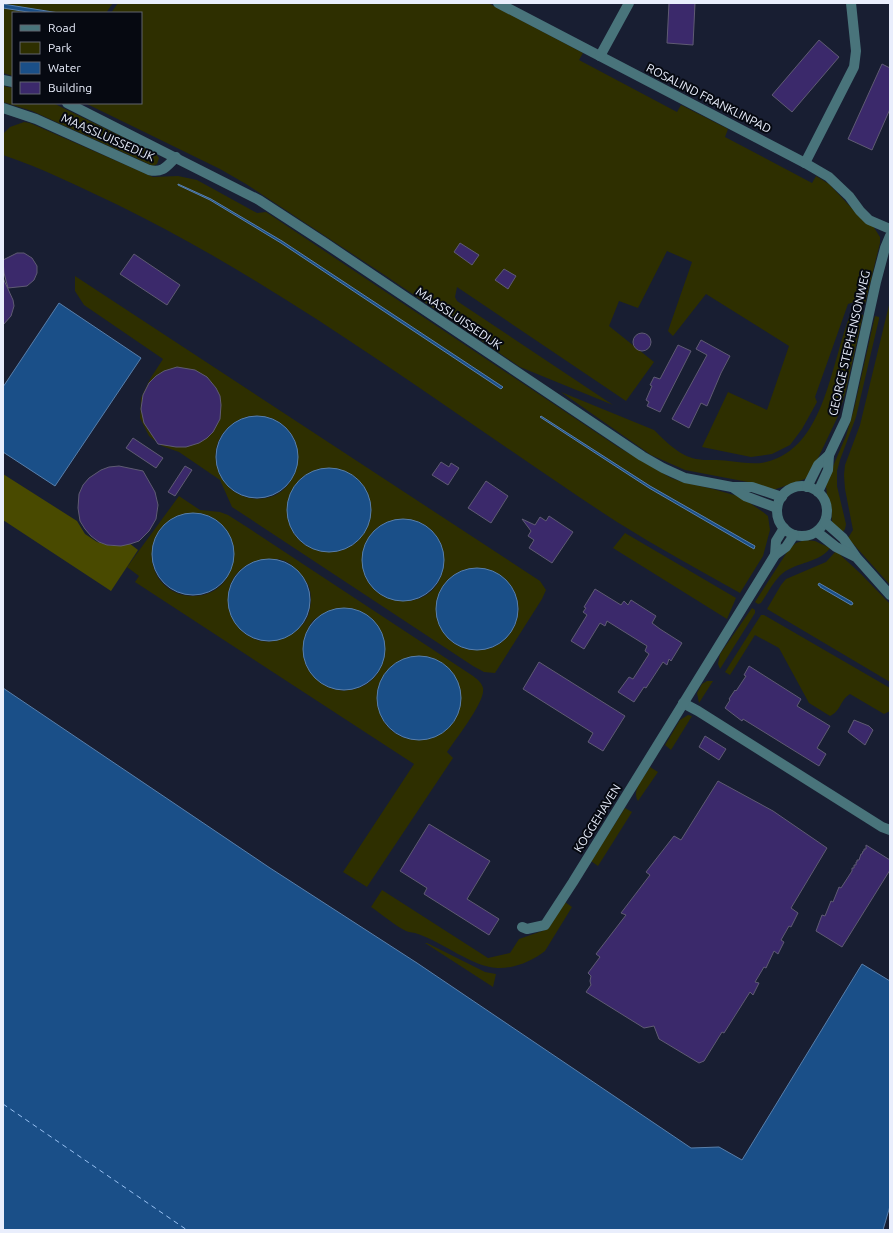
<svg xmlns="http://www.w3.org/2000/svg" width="893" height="1233" font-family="Ubuntu,sans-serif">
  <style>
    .green { fill: #2e2f00; fill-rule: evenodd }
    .forest { fill: #494a00 }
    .water { fill: #1a4f88; stroke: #587fab }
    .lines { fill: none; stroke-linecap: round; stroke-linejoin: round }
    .ferry { stroke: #98c1f3; stroke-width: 1; stroke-dasharray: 5 4; stroke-linecap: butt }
    .building { fill: #3b296b; stroke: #5f5b73 }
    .minor { stroke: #49747b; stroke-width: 10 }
    .labels { text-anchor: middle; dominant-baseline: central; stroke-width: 4; stroke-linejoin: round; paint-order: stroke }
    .street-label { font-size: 12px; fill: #e9eefc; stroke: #060911 }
  </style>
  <rect width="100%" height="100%" fill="#181e32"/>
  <g class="green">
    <path d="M3,3H113L106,13H59L3,4Z"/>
    <path d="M118,3H488L583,53L579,60L677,112L681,105L728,129L725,137L812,183L816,176L829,184L860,217L873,226L880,237V243L865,304L854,302L848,304L815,397L817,402L802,429L790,445L772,454L751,457L702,447L728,392L767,410L789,346L706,294L673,336L668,331L692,262L667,251L638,308L619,301L609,326L654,362L626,401L457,287L455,297L457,301L613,405L520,367L386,276L246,184L220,169L85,103H141V13H111Z"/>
    <path d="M3,8L34,13H13V76L3,73Z"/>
    <path d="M3,86L13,88V103H53L155,153L159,158L157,164L153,166L32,111L3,102Z"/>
    <path d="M24,122L30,123L153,177L178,176L197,180L257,213L266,212L618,447L671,478L682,482L713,489L741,497L763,512L768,516L770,530L763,556L740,593C699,570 657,547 617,522C583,500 550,477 516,454C387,366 259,274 118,205C80,187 42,168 3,155V134L10,127Z"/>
    <path d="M75,276L540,581L546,590L542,599L495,673L484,672L473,666L232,507L220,480L179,452L162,446L149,436L140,418L141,398L150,379L163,359L84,305L75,291ZM250,416C316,411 310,508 250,498C239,496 228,489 223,480C206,452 220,424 250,416ZM329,469C390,474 379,560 322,551C310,550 299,542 293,532C281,512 288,482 311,473C317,471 323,470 329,469ZM400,519C457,518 458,600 405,601C395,601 385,598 377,592C357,575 358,544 378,528C384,522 392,521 400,519ZM474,568C484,568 490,570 499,576C535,597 517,651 476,650C435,649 422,594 457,573C462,570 468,569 474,568Z"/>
    <path d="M890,301V585L848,538L853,530L845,489L844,475L845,465L860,425Z"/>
    <path d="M851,313L863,315L845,394L838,416L811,473L805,479L773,490L753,483L685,470L651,455L561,392L654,430C665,441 680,456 696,459C707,461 718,459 729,461C741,462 754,465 766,462C826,448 831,360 851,313Z"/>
    <path d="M875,316L879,317V319L856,417L840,460L837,471V486L846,524L845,529L842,533L832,522L831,505L827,495L826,486L828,478L846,436L854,409Z"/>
    <path d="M179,496L200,510L220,512L228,515L250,529L473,676C477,679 482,683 483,688C486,701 455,740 447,752L453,758L367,887L343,872L414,764L135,582L139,576L127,567ZM190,513C249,513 246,598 191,596C150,594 138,543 170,520C176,516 183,515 190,513ZM265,559C273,559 282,558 289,563C292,565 295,569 297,572C300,576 305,579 307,583C313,592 311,607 308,616C303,627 296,631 286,636C237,665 196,572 265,559ZM347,608C399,617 395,685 349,690C342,691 335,690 328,687C324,685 320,681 316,678C302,667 299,645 308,629C309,626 312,621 315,619C322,615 338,611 347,608ZM413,657C421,657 429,657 437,661C461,672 468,704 451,725C444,733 433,739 422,740C369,743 360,667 413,657Z"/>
    <path d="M625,533L736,598L727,619L613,548Z"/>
    <path d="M805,540L815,541L830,548C819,563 797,562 783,573C774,580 768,593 761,603L758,604L755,602L789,549L796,543Z"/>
    <path d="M836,551L861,574L890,604V682L767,609L781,585L786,579L826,562Z"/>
    <path d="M752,608L755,610V613L720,669L718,664L720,654Z"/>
    <path d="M761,615H764L890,688V711L884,714L850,694C840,700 841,711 830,716L809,703L779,648L755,635L730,675L725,672Z"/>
    <path d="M707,681H713L699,703L697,693L702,684Z"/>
    <path d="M688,715L692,716L671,750L665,745L680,720Z"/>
    <path d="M650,767L658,772L638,801C631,790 645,776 650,767Z"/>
    <path d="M625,808L632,812L598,866L591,861Z"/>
    <path d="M382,890L488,958L510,953L519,939L548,929L565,902L572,907L545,951C533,961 513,969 497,968C473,967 442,942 418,934C414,932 410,933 406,931C397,927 380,913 371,907Z"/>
    <path d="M425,943H427L485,972L496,974L493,987Z"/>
  </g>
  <path class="forest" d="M3,474L77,521L85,534L97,542L111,546H118L129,543L138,550L111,591L3,520Z"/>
  <g class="water">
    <path d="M3,4L59,13H34L3,8Z"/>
    <path d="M178,184L211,199L282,241L503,387L501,389L281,243L210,200L178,185Z"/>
    <path d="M59,303L141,358L55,486L3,452V387Z"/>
    <circle cx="257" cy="457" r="41"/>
    <path d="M541,416L650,486L755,546L754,549L649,488L540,417Z"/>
    <circle cx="329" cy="510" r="42"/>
    <circle cx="193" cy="554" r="41"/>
    <circle cx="403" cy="560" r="41"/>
    <circle cx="269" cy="600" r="41"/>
    <circle cx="477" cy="609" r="41"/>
    <path d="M819,583L852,602L853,604L851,605L820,587V586L818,585Z"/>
    <circle cx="344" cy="649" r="41"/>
    <circle cx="419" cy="698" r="42"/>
    <path d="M3,688L270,868L417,963L691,1148L719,1147L742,1160L862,964L890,981V1206L883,1230H3Z"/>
  </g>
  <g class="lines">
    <path class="ferry" d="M3,1104L187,1230"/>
  </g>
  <g class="building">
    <path d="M669,3H695L693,45L667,43Z"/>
    <path d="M819,40L839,57L792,112L772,95Z"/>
    <path d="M882,64L890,68V109L872,150L848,139Z"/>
    <path d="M460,243L479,255L472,265L454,252Z"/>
    <path d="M17,253H24L32,258L37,266V273L34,280L27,286L8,288L4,273L3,260Z"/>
    <path d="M134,254L180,285L167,305L120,274Z"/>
    <path d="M504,269L516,276L508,289L495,280Z"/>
    <path d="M3,278L13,300L14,306L11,316L3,325Z"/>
    <circle cx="642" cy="342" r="9"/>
    <path d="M701,340L730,356L721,373L707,406L701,403L689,428L672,419L707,355L696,349Z"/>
    <path d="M678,345L691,351L660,412L647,406L649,402L646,400L652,386L650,385L654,377L660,379Z"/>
    <path d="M177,367L195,370L207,377L216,388L220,396L221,405L220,419L213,432L207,438L199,443L186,447H176L158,444L144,423L141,409L143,395L149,383L156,376L164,371Z"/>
    <path d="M133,438L163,458L156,468L126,448Z"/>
    <path d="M441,462L449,467L451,463L459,468L448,485L432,475Z"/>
    <path d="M119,466L143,471L155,492L158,505L156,519L149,531L139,541L130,544L121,546L107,545L99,542L91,536L85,529L80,521L78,508L79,494L83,485L89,478L101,470L109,467Z"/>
    <path d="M185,466L192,470L175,496L168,492Z"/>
    <path d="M486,481L508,496L491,523L468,508Z"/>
    <path d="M549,516L573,532L552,563L529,548L534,540L528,536L531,531L522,519L535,525L540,517L546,521Z"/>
    <path d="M595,589L621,605L624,601L628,605L631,600L656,616L652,623L660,629L682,643L671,661L669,659L667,665L663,662L646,688L644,687L634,702L618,692L629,677L633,679L649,654L645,651L647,646L607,621L605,626L600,623L584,649L571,641L587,615L583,612L586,608L584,607Z"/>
    <path d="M539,662L625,716L603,751L588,742L593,733L523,689Z"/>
    <path d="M749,666L801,699L797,706L830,726L817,748L826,754L819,766L743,719L742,721L725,708L730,700L729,699L735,690L736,691L746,676L744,675Z"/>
    <path d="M854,720L869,726L873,730L865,745L848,732Z"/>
    <path d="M705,736L726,749L719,760L699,747Z"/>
    <path d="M718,781L773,811L827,848L791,908L798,913L791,927L789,926L781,940L784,942L778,954L774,951L766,968L764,967L755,982L759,983L753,995L750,992L724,1033L722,1032L704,1061L699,1063L659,1039L654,1026L644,1028L586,992L591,985L590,981L591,976L588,973L600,957L596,954L626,915L621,913L650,875L646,872L674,836L681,840Z"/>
    <path d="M429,824L490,861L467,899L499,919L489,935L424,894L427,888L400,871Z"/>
    <path d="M866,845L890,860V870L842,947L816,931L822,915L825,916L831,901L833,902L839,887L841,888L852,871V868H854V865H856V862H857V860H859L861,854H862L863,851H864V849H866Z"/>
  </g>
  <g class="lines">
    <g class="minor">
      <path d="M498,3L805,163L829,177L849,196L860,211L869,220L890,229"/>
      <path d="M600,56L629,3"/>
      <path d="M3,80L13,82"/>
      <path d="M67,103L259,200L325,243L642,456L663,468L685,478L732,487H752L782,497"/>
      <path d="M3,108L36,119L149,170C163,173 166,167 176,157"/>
      <path d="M805,163L854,67L856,51L851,3"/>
      <circle cx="802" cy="511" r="25"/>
      <path d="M732,487L745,496L777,508"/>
      <path d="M807,487L818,465L829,455L846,419L876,282L885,248L890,236"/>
      <path d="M818,492L828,470L829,455"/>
      <path d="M825,522L843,538L857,558L890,595"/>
      <path d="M817,532L836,547L854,556"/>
      <path d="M775,555L776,541L784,528"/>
      <path d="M683,703L698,711L882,827L890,830"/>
      <path d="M522,927L527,929L545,925L573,882L775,555L786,547L794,535"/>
    </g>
  </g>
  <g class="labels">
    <g class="street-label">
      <text transform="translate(709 98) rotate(27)">ROSALIND FRANKLINPAD</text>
      <text transform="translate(108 137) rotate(24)">MAASSLUISSEDIJK</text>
      <text transform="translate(459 318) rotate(34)">MAASSLUISSEDIJK</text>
      <text transform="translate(849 343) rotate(-77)">GEORGE STEPHENSONWEG</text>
      <text transform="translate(597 818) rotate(-58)">KOGGEHAVEN</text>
    </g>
  </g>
  <rect width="893" height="1233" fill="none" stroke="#e9eefc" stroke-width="8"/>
  <rect x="12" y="12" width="130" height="92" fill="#060911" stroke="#61656f"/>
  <rect x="20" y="25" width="20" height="6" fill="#49747b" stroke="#61656f"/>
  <text x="48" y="32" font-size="12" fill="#e9eefc">Road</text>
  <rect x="20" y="42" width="20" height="12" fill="#2e2f00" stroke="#61656f"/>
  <text x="48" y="52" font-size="12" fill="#e9eefc">Park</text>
  <rect x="20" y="62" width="20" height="12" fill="#1a4f88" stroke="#61656f"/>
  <text x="48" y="72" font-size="12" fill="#e9eefc">Water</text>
  <rect x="20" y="82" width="20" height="12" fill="#3b296b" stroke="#61656f"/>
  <text x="48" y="92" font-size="12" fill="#e9eefc">Building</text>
</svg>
